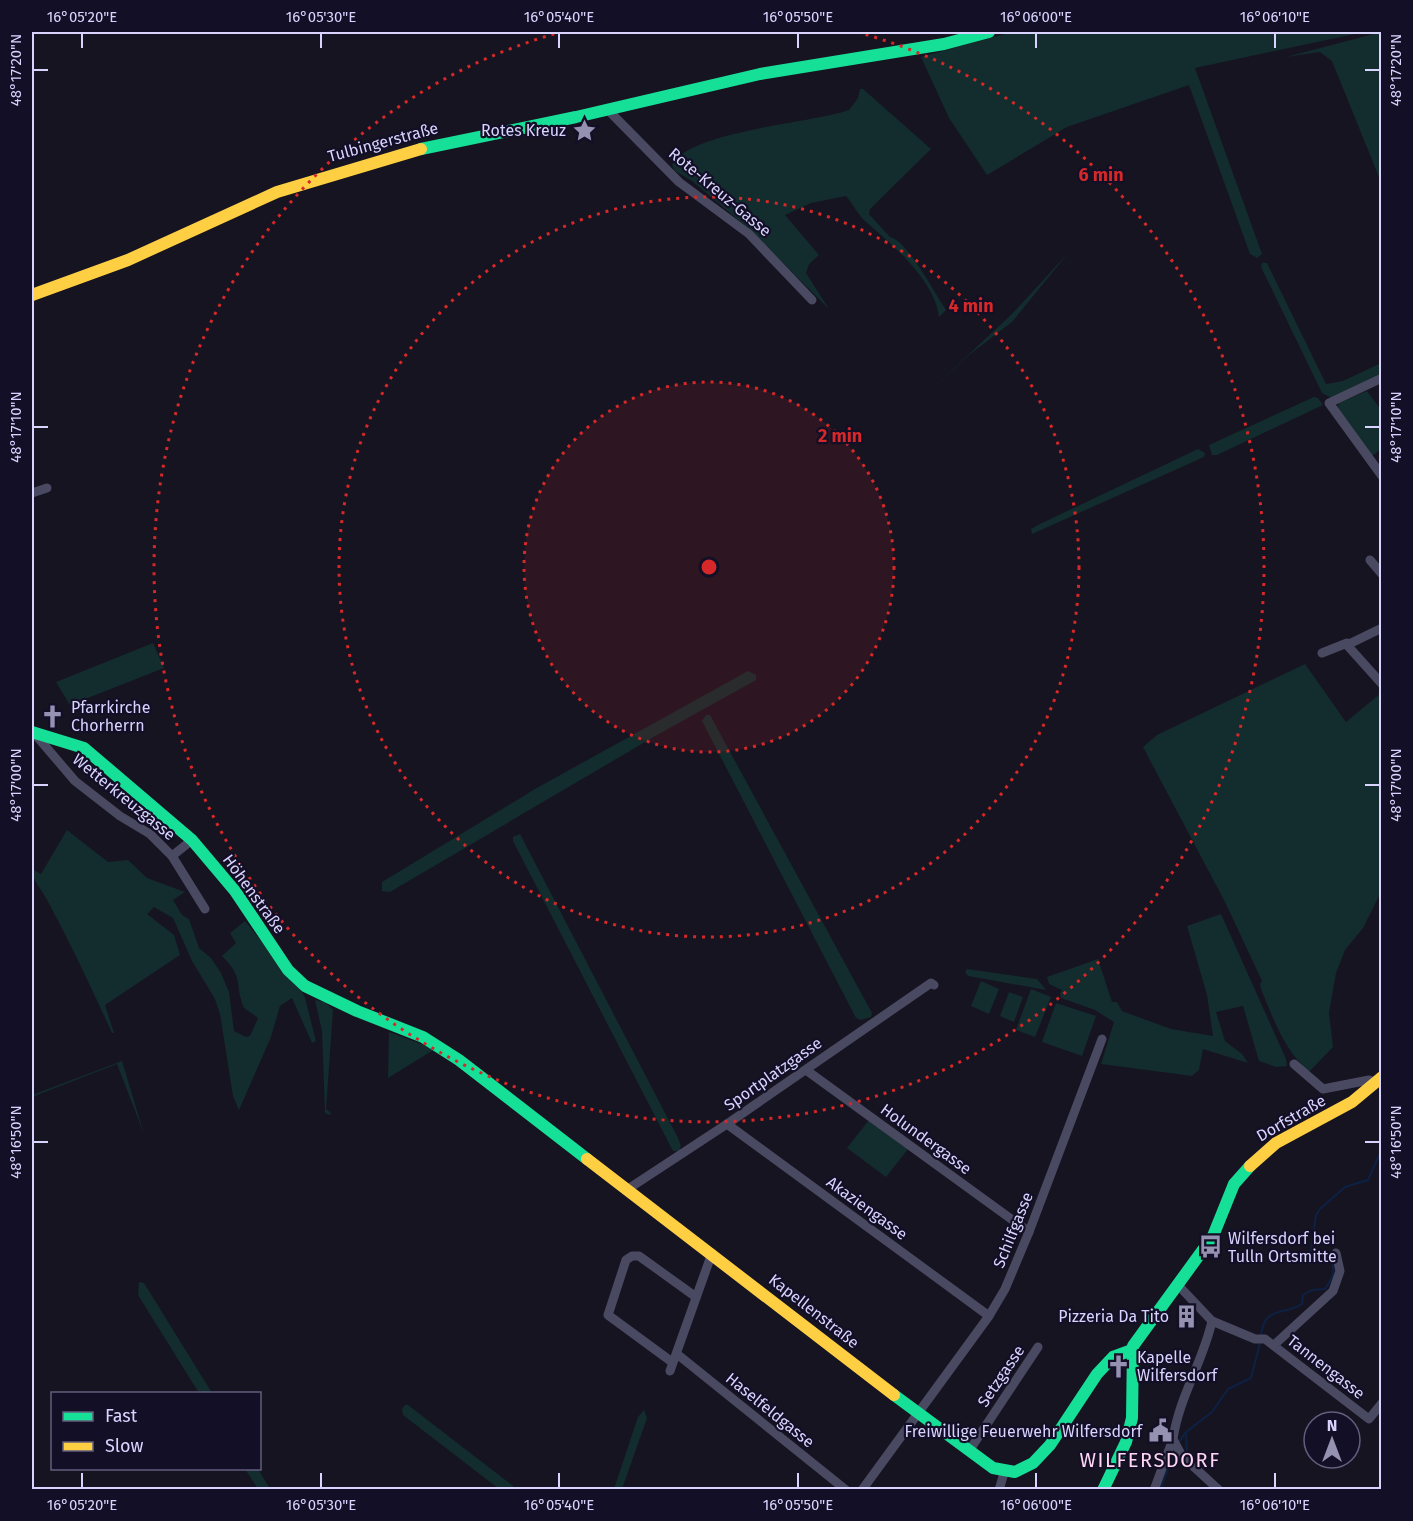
<svg xmlns="http://www.w3.org/2000/svg" width="1413" height="1521" font-family="'Fira Sans',sans-serif">
  <style>
    .green { fill: #132c2d }
    .lines { fill: none; stroke-linecap: round; stroke-linejoin: round }
    .stream { stroke: #0d2144; stroke-width: 2 }
    .street { stroke: #4a4962; stroke-width: 9 }
    .fast { stroke: #16e098; stroke-width: 12 }
    .slow { stroke: #ffcf43; stroke-width: 12 }
    .ticks { fill: none; stroke: #d9d4ff; stroke-width: 2 }
    .ring { fill: none; stroke: #d62828; stroke-width: 3; stroke-dasharray: 3 6 }
    .labels { text-anchor: middle; dominant-baseline: central; stroke-width: 4.5; stroke-linejoin: round; paint-order: stroke }
    .poi-label { font-size: 16px; fill: #d9d4ff; stroke: #130f26; text-anchor: end }
    .street-label { font-size: 16px; fill: #d9d4ff; stroke: #130f26 }
    .quarter-label { font-size: 20px; letter-spacing: 1.5px; fill: #ffd6f0; stroke: #130f26 }
    .centre { fill: #d62828; stroke: #130f26; stroke-width: 3 }
    .ring-label { font-size: 18px; text-anchor: middle; font-weight: bold; fill: #d62828; stroke: #130f26; stroke-width: 4.5; stroke-linejoin: round; paint-order: stroke }
    .neatline { fill: none; stroke: #d9d4ff; stroke-width: 2 }
    .ticks-label { font-size: 15px; text-anchor: middle; fill: #d9d4ff }
  </style>
  <rect width="100%" height="100%" fill="#161421"/>
  <g class="green">
    <path d="M1012,32H1364L1195,68L1262,254L1257,258L1250,254L1189,85L1067,127L987,175L949,118L921,57Z"/>
    <path d="M1381,32H1382L1381,182L1332,61L1320,52L1286,57Z"/>
    <path d="M860,89H863L931,149L870,209L869,214L890,237C907,240 935,294 946,310L939,317C935,281 894,246 866,222C858,215 853,204 846,196L811,203L785,215L819,255L809,264L806,273L829,309L748,228L692,181L675,171L672,165C688,131 813,123 849,110L858,98Z"/>
    <path d="M1069,252L1012,322L969,355L920,400L1012,314Z"/>
    <path d="M1262,263H1267L1326,384L1343,381L1381,363V376L1332,398L1322,393L1261,267Z"/>
    <path d="M1367,391L1381,410V449L1372,456L1337,408L1339,403Z"/>
    <path d="M1314,397L1318,398L1323,405L1217,455H1212L1209,445Z"/>
    <path d="M1198,449L1205,453L1204,457L1032,534L1031,529L1040,524Z"/>
    <path d="M153,643L164,668L70,705L56,682Z"/>
    <path d="M1305,664L1346,722L1381,693V892L1363,928L1345,950L1336,973L1329,1013L1333,1047L1309,1072C1284,1049 1274,1021 1261,989L1260,984L1262,981L1225,902L1143,747L1157,735Z"/>
    <path d="M748,671L756,675V680L657,735L390,892L382,891V882L535,789Z"/>
    <path d="M706,715H710L872,1013L871,1017L861,1020L856,1018L702,721Z"/>
    <path d="M67,830L108,862L128,860L147,878L185,892L173,900L182,915L189,919L199,948L211,958L221,973L229,992L234,1031L246,1037L250,1036L258,1018L244,1008C234,984 245,979 222,956L236,943L230,933L245,921L301,990L305,998L316,1041L312,1043L292,998L280,1006L271,1037L239,1110L233,1096L220,1014L215,999L192,961L173,918L154,907L147,914L174,935L180,955L105,1005L114,1033H112C91,987 70,942 46,898C41,888 32,881 32,869L41,874Z"/>
    <path d="M520,834L678,1138L681,1146L679,1151H673L513,841V837Z"/>
    <path d="M1221,914L1286,1059L1287,1066L1276,1067L1259,1061L1243,1006L1216,1012L1225,1041L1242,1054L1248,1063L1203,1049L1199,1070L1192,1076L1101,1064L1114,1022L1095,1010L1061,998L1060,993L1062,990L1049,984L1047,977L1098,959L1112,1002H1117L1122,1011L1171,1029L1213,1036L1207,995L1187,926Z"/>
    <path d="M967,969L1037,979L1046,990L968,976L965,972Z"/>
    <path d="M981,981L999,989L989,1014L971,1006Z"/>
    <path d="M1031,989L1051,997L1035,1037L1016,1030Z"/>
    <path d="M1009,992L1023,997L1014,1022L1000,1016Z"/>
    <path d="M315,1000L325,1002L333,1010L326,1109L331,1113L330,1115L325,1113L322,1031Z"/>
    <path d="M1056,1003L1096,1016L1082,1056L1042,1042Z"/>
    <path d="M389,1032L435,1049L388,1078Z"/>
    <path d="M122,1061L144,1134L117,1064L32,1097V1095Z"/>
    <path d="M869,1120L908,1149L886,1177L847,1148Z"/>
    <path d="M139,1282L144,1283L212,1393H199L138,1295Z"/>
    <path d="M405,1405H408L517,1489H499L403,1415L402,1409Z"/>
    <path d="M644,1410L647,1418L622,1489H614L638,1417Z"/>
    <path d="M245,1469H258L270,1489H258Z"/>
  </g>
  <g class="lines">
    <g class="stream">
      <path d="M1261,1337C1263,1305 1284,1316 1302,1304L1303,1295L1312,1290L1325,1289C1332,1279 1337,1271 1330,1260L1318,1258L1311,1251L1316,1215L1320,1209L1345,1187L1368,1180L1382,1149"/>
      <path d="M1186,1432L1187,1453"/>
      <path d="M1179,1442L1186,1432L1212,1412L1228,1389L1251,1378L1260,1343"/>
      <path d="M1160,1490L1175,1450"/>
    </g>
    <g class="street">
      <path d="M607,109L679,182L749,234L812,300"/>
      <path d="M1382,378L1329,403L1382,476"/>
      <path d="M32,493L47,488"/>
      <path d="M1370,560L1382,574"/>
      <path d="M1347,645L1382,684"/>
      <path d="M1322,653L1347,643V645L1382,628"/>
      <path d="M34,733L75,781L120,816L150,834L172,856L205,909"/>
      <path d="M172,856L192,840"/>
      <path d="M1294,1064L1323,1089L1369,1080L1376,1083"/>
      <path d="M806,1070L1029,1232"/>
      <path d="M727,1124L989,1316"/>
      <path d="M628,1189L727,1124L931,983L934,985"/>
      <path d="M1177,1284L1212,1321C1203,1362 1179,1397 1173,1439L1182,1456L1219,1490"/>
      <path d="M1212,1321L1255,1339H1265L1369,1419L1382,1403"/>
      <path d="M1274,1345L1333,1291L1340,1271L1336,1253"/>
      <path d="M677,1354L846,1490"/>
      <path d="M672,1362L608,1315L626,1260L632,1256H639L696,1297"/>
      <path d="M670,1371L712,1253"/>
      <path d="M969,1451L1038,1347"/>
      <path d="M862,1490L989,1316L1005,1289L1029,1232L1102,1039"/>
      <path d="M999,1490L1004,1473"/>
      <path d="M1154,1490L1173,1439"/>
    </g>
    <g class="fast">
      <path d="M421,149L576,117L760,74L944,44L989,32"/>
      <path d="M32,732L84,748L192,840L235,891L288,970L305,986L357,1011L423,1037L459,1060L587,1159"/>
      <path d="M894,1395L993,1468L1015,1472L1033,1463L1050,1445L1097,1374L1113,1357L1132,1350"/>
      <path d="M1103,1490L1126,1442L1132,1418L1133,1346L1213,1236L1234,1184L1250,1166"/>
    </g>
    <g class="slow">
      <path d="M32,295L128,260L277,192L421,149"/>
      <path d="M587,1159L894,1395"/>
      <path d="M1250,1166L1276,1143L1352,1102L1382,1077"/>
    </g>
  </g>
  <path class="ticks" d="M82,33V48M321,33V48M559,33V48M798,33V48M1036,33V48M1275,33V48M33,70H48M1365,70H1380M33,427H48M1365,427H1380M33,785H48M1365,785H1380M33,1142H48M1365,1142H1380M82,1473V1488M321,1473V1488M559,1473V1488M798,1473V1488M1036,1473V1488M1275,1473V1488"/>
  <circle cx="709" cy="567" r="185" fill="#d62828" fill-opacity=".12"/>
  <g class="ring">
    <circle cx="709" cy="567" r="185"/>
    <circle cx="709" cy="567" r="370"/>
    <path d="M857 32A555 555 0 1 1 561 32"/>
  </g>
  <defs>
    <symbol id="sight-bare" viewBox="-9 -9 18 18"><path d="M0-6L1.8-2.2L6-1.7L2.9 1.2L3.7 5.4L0 3.3L-3.7 5.4L-2.9 1.2L-6-1.7L-1.8-2.2Z" fill="#9591b1" stroke="#130f26" stroke-width="2.5" paint-order="stroke"/></symbol>
    <symbol id="church-bare" viewBox="-9 -9 18 18"><path d="M-1.2-6h2.4v3.5h3.3v2.4h-3.3V6h-2.4V-.1h-3.3v-2.4h3.3Z" fill="#9591b1" stroke="#130f26" stroke-width="2.5" paint-order="stroke"/></symbol>
    <symbol id="bus-bare" viewBox="-9 -9 18 18"><path d="M-5-6H5V4H4V6H2V4H-2V6H-4V4H-5ZM-3.5-4V0h7V-4ZM-3.5 1.2v1.5H-2V1.2ZM2 1.2v1.5H3.5V1.2Z" fill="#9591b1" stroke="#130f26" stroke-width="2.5" paint-order="stroke"/></symbol>
    <symbol id="building-bare" viewBox="-9 -9 18 18"><path d="M-4-6H4V6H1V3H-1V6H-4ZM-2.5-4.3h1.7v1.8h-1.7ZM.8-4.3h1.7v1.8H.8ZM-2.5-1h1.7V.8h-1.7ZM.8-1h1.7V.8H.8Z" fill="#9591b1" stroke="#130f26" stroke-width="2.5" paint-order="stroke"/></symbol>
    <symbol id="civic-bare" viewBox="-9 -9 18 18"><path d="M-.6-6.5H3V-4.5H.6V-3L4-1V1h2V6H-6V1h2V-1L-.6-3ZM-1.2 2.5V6h2.4V2.5Z" fill="#9591b1" stroke="#130f26" stroke-width="2.5" paint-order="stroke"/></symbol>
  </defs>
  <g fill-rule="evenodd">
    <use href="#sight-bare" x="568" y="114" width="33" height="33"/>
    <use href="#church-bare" x="36" y="700" width="33" height="33"/>
    <use href="#bus-bare" x="1194" y="1230" width="33" height="33"/>
    <use href="#building-bare" x="1170" y="1300" width="33" height="33"/>
    <use href="#church-bare" x="1102" y="1350" width="33" height="33"/>
    <use href="#civic-bare" x="1144" y="1414" width="33" height="33"/>
  </g>
  <g class="labels">
    <g class="poi-label">
      <text x="566" y="130">Rotes Kreuz</text>
      <text x="71" y="707" text-anchor="start">Pfarrkirche<tspan x="71" dy="18">Chorherrn</tspan></text>
      <text x="1228" y="1238" text-anchor="start">Wilfersdorf bei<tspan x="1228" dy="18">Tulln Ortsmitte</tspan></text>
      <text x="1169" y="1316">Pizzeria Da Tito</text>
      <text x="1137" y="1357" text-anchor="start">Kapelle<tspan x="1137" dy="18">Wilfersdorf</tspan></text>
      <text x="1142" y="1431">Freiwillige Feuerwehr Wilfersdorf</text>
    </g>
    <g class="street-label">
      <text transform="translate(383 142) rotate(-15)">Tulbingerstraße</text>
      <text transform="translate(720 192) rotate(40)">Rote-Kreuz-Gasse</text>
      <text transform="translate(124 797) rotate(39)">Wetterkreuzgasse</text>
      <text transform="translate(254 894) rotate(54)">Höhenstraße</text>
      <text transform="translate(773 1074) rotate(-35)">Sportplatzgasse</text>
      <text transform="translate(1291 1118) rotate(-30)">Dorfstraße</text>
      <text transform="translate(926 1139) rotate(36)">Holundergasse</text>
      <text transform="translate(867 1208) rotate(36)">Akaziengasse</text>
      <text transform="translate(1013 1230) rotate(-68)">Schilfgasse</text>
      <text transform="translate(814 1311) rotate(38)">Kapellenstraße</text>
      <text transform="translate(1326 1367) rotate(38)">Tannengasse</text>
      <text transform="translate(1001 1376) rotate(-56)">Setzgasse</text>
      <text transform="translate(770 1410) rotate(39)">Haselfeldgasse</text>
    </g>
    <g class="quarter-label">
      <text x="1150" y="1460">WILFERSDORF</text>
    </g>
  </g>
  <circle cx="709" cy="567" r="9" class="centre"/>
  <g class="ring-label">
    <text x="1101" y="181">6 min</text>
    <text x="971" y="312">4 min</text>
    <text x="840" y="442">2 min</text>
  </g>
  <rect width="1413" height="1521" fill="none" stroke="#130f26" stroke-width="66"/>
  <rect x="51" y="1392" width="210" height="78" fill="#130f26" stroke="#625e7d" stroke-width="1.5"/>
  <rect x="63" y="1412" width="30" height="9" fill="#16e098" stroke="#625e7d" stroke-width="1.5"/>
  <text x="105" y="1422" font-size="18" fill="#d9d4ff">Fast</text>
  <rect x="63" y="1442" width="30" height="9" fill="#ffcf43" stroke="#625e7d" stroke-width="1.5"/>
  <text x="105" y="1452" font-size="18" fill="#d9d4ff">Slow</text>
  <g transform="translate(1332 1440)"><circle r="28" fill="#130f26" stroke="#625e7d" stroke-width="1.5"/>
  <path d="M0-4.5L10 22L0 15L-10 22Z" fill="#9591b1"/>
  <text y="-9" font-size="16" font-weight="bold" text-anchor="middle" fill="#d9d4ff">N</text>
  </g>
  <rect x="33" y="33" width="1347" height="1455" class="neatline"/>
  <g class="ticks-label">
    <text x="82" y="22">16°05'20"E</text>
    <text x="321" y="22">16°05'30"E</text>
    <text x="559" y="22">16°05'40"E</text>
    <text x="798" y="22">16°05'50"E</text>
    <text x="1036" y="22">16°06'00"E</text>
    <text x="1275" y="22">16°06'10"E</text>
    <text transform="translate(16 70) rotate(-90)" y="5">48°17'20"N</text>
    <text transform="translate(1396 70) rotate(-90)" y="5">48°17'20"N</text>
    <text transform="translate(16 427) rotate(-90)" y="5">48°17'10"N</text>
    <text transform="translate(1396 427) rotate(-90)" y="5">48°17'10"N</text>
    <text transform="translate(16 785) rotate(-90)" y="5">48°17'00"N</text>
    <text transform="translate(1396 785) rotate(-90)" y="5">48°17'00"N</text>
    <text transform="translate(16 1142) rotate(-90)" y="5">48°16'50"N</text>
    <text transform="translate(1396 1142) rotate(-90)" y="5">48°16'50"N</text>
    <text x="82" y="1510">16°05'20"E</text>
    <text x="321" y="1510">16°05'30"E</text>
    <text x="559" y="1510">16°05'40"E</text>
    <text x="798" y="1510">16°05'50"E</text>
    <text x="1036" y="1510">16°06'00"E</text>
    <text x="1275" y="1510">16°06'10"E</text>
  </g>
</svg>
